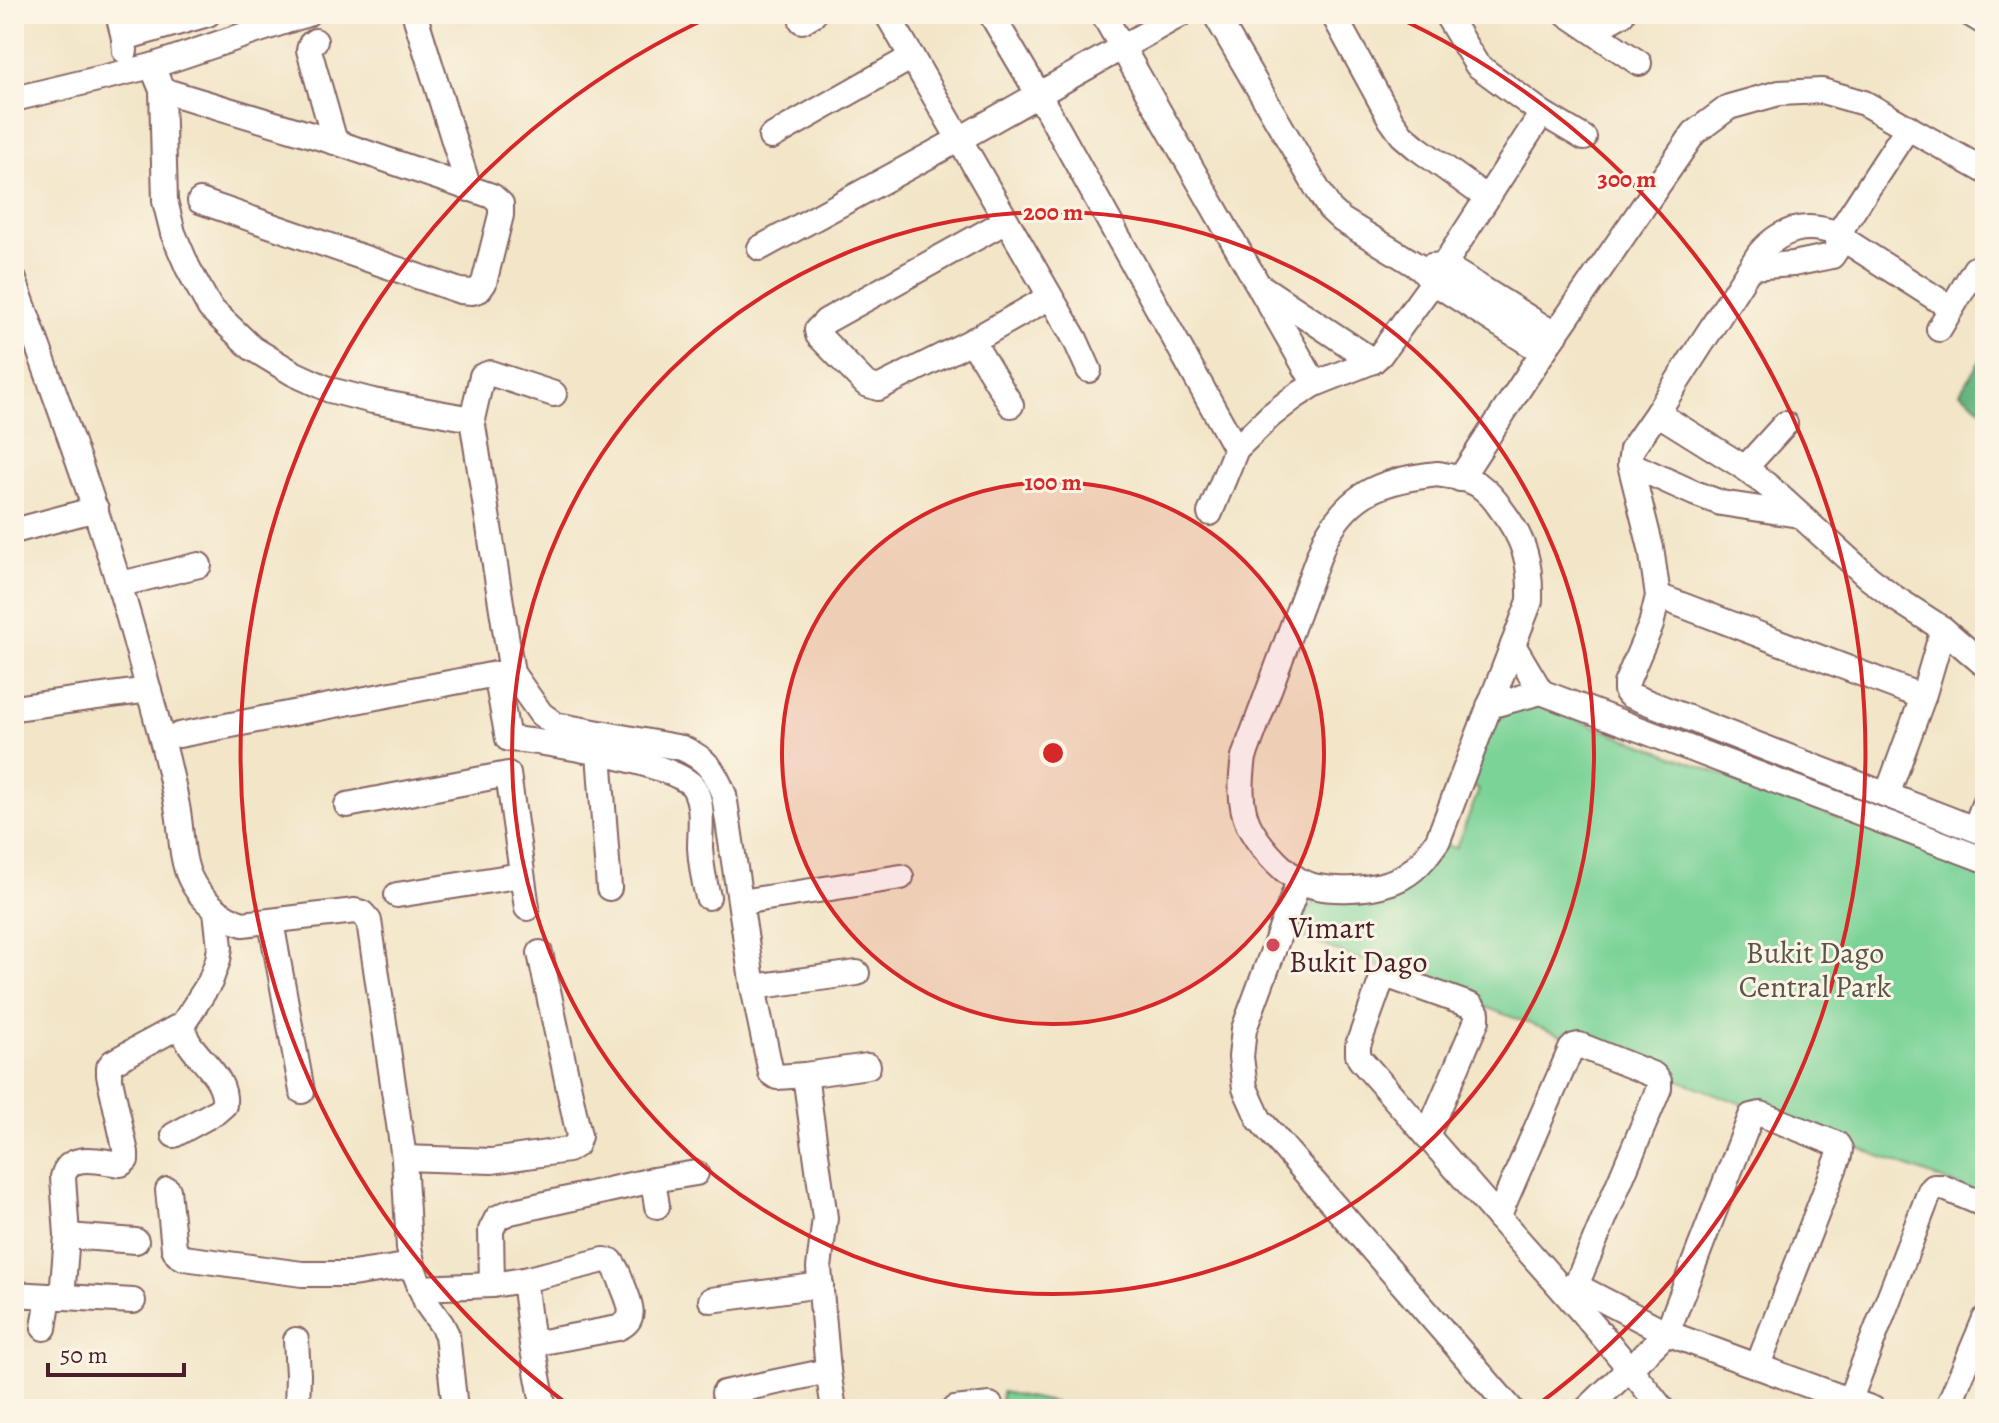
<svg xmlns="http://www.w3.org/2000/svg" width="1999" height="1423" font-family="Alegreya,serif">
  <style>
    .green { fill: #7cd398; stroke: #637962; stroke-width: 2 }
    .forest { fill: #65b580; stroke: #586a56; stroke-width: 2 }
    .lines { fill: none; stroke-linecap: round; stroke-linejoin: round }
    .minor-casing { stroke: #856462; stroke-width: 28 }
    .minor { stroke: #fff; stroke-width: 24 }
    .ring { fill: none; stroke: #d62828; stroke-width: 4 }
    .poi-dot { fill: #d1495b; stroke: #fcf5e5; stroke-width: 3 }
    .labels { text-anchor: middle; dominant-baseline: central; stroke-width: 6; stroke-linejoin: round; paint-order: stroke }
    .poi-label { font-size: 30px; fill: #4a1f2b; stroke: #fcf5e5; text-anchor: start }
    .park-label { font-size: 30px; fill: #59554c; stroke: #fcf5e5 }
    .centre { fill: #d62828; stroke: #fcf5e5; stroke-width: 4 }
    .ring-label { font-size: 24px; text-anchor: middle; font-weight: bold; fill: #d62828; stroke: #fcf5e5; stroke-width: 6; stroke-linejoin: round; paint-order: stroke }
  </style>
  <rect width="100%" height="100%" fill="#fcf5e5"/>
  <filter id="ink" filterUnits="userSpaceOnUse"><feTurbulence type="fractalNoise" baseFrequency=".0125" numOctaves="2"/><feDisplacementMap in="SourceGraphic" scale="16" xChannelSelector="R" yChannelSelector="G"/><feConvolveMatrix kernelMatrix="1 2 1 2 8 2 1 2 1" color-interpolation-filters="sRGB"/></filter>
  <filter id="wash" filterUnits="userSpaceOnUse"><feTurbulence type="fractalNoise" baseFrequency=".006" numOctaves="4" result="noise"/><feDisplacementMap in="SourceGraphic" scale="32" xChannelSelector="R" yChannelSelector="G"/><feGaussianBlur stdDeviation="1.8" result="paint"/><feColorMatrix in="noise" values="0 0 0 0 0 0 0 0 0 0 0 0 0 0 0 0 0 1.4 0 .05"/><feComposite in="paint" operator="in"/></filter>
  <g filter="url(#wash)">
    <rect width="100%" height="100%" fill="#f2e5c8"/>
    <g class="green">
      <path d="M1525,707H1542L1985,873V1196L1295,935L1305,913L1316,900L1358,897L1443,844L1456,848L1479,790L1470,785L1493,723L1506,714Z"/>
      <path d="M1002,1392L1052,1402L1071,1409H1000Z"/>
    </g>
    <path class="forest" d="M1985,353V411L1960,392Z"/>
  </g>
  <g filter="url(#ink)">
    <g class="lines">
      <defs>
        <g id="minor">
          <path d="M118,14L124,38L125,51"/>
          <path d="M887,14L1075,339L1089,370"/>
          <path d="M991,14L1039,95L1236,449"/>
          <path d="M1103,14L1315,384"/>
          <path d="M1215,14L1318,190L1330,209L1342,220L1421,268L1433,282L1543,352"/>
          <path d="M1333,14L1391,120L1402,135L1416,147L1487,198"/>
          <path d="M1446,14L1477,65L1542,113L1584,138"/>
          <path d="M1567,14L1639,63"/>
          <path d="M1970,14L1985,23"/>
          <path d="M416,19L469,189"/>
          <path d="M802,21L814,14"/>
          <path d="M1593,31L1622,14"/>
          <path d="M124,38L208,14"/>
          <path d="M315,41L311,44L309,50L335,142"/>
          <path d="M152,66L162,90L165,201L173,233L188,268L210,308L252,348L293,373L330,390L373,401L472,419"/>
          <path d="M162,90L335,142L492,196L501,204V215L484,283L479,290L472,292L460,291L200,201"/>
          <path d="M14,99L152,66L307,14"/>
          <path d="M771,137L912,57"/>
          <path d="M1006,221L826,321L817,330L818,335L866,384L878,388L972,341L1050,297"/>
          <path d="M1838,234L1908,127"/>
          <path d="M760,248L958,140L1181,14"/>
          <path d="M1431,266L1444,265L1556,335"/>
          <path d="M1751,267L1793,264L1832,256L1838,247L1840,237"/>
          <path d="M14,280C58,404 105,527 139,654C152,704 168,755 177,806C182,830 180,856 190,878C199,898 222,918 243,924L355,911L362,913L369,921L404,1158L409,1248L414,1271L427,1304L442,1325L447,1335L455,1409"/>
          <path d="M1263,288L1373,361"/>
          <path d="M1951,308L1840,237L1838,234C1807,222 1781,228 1759,254L1657,413L1632,449L1630,464L1651,548L1658,596L1651,625L1626,684V691L1629,695L1985,833"/>
          <path d="M1939,329L1975,269"/>
          <path d="M972,341L1011,405"/>
          <path d="M554,394L490,373L482,376L472,419L512,673L541,714L556,725L682,748C707,759 714,770 724,795L753,987L771,1073L777,1077L805,1075L868,1066"/>
          <path d="M1657,413L1745,468L1768,486L1869,578L1895,598L1943,629L1985,665"/>
          <path d="M1630,464L1694,493L1721,503L1799,515"/>
          <path d="M1745,468L1785,424"/>
          <path d="M1438,474C1452,477 1469,478 1480,486C1488,492 1496,501 1501,509C1525,540 1531,563 1530,601L1438,840C1428,854 1419,867 1404,876C1381,891 1320,895 1297,879C1279,868 1257,843 1248,824C1239,803 1241,779 1244,757L1325,539C1352,489 1386,480 1438,474Z"/>
          <path d="M1460,479L1543,352L1694,133L1729,107L1779,93L1822,91L1864,103L1985,171"/>
          <path d="M1210,513L1236,449L1270,416L1293,398L1315,384L1373,361L1380,355L1433,282L1542,113"/>
          <path d="M14,531L96,509"/>
          <path d="M121,584L199,565"/>
          <path d="M1658,596L1923,697"/>
          <path d="M1513,645L1541,692"/>
          <path d="M512,673L496,674L508,739C539,740 680,763 694,788C704,805 700,829 700,848C701,864 704,881 708,897"/>
          <path d="M1489,706L1541,692L1985,860"/>
          <path d="M14,708L149,690"/>
          <path d="M179,735L496,674"/>
          <path d="M599,753L609,888"/>
          <path d="M1887,795L1923,697L1943,629"/>
          <path d="M347,805L508,774L527,908"/>
          <path d="M1975,829L1985,801"/>
          <path d="M1299,881L1244,1029L1241,1057L1245,1088L1259,1119L1511,1409"/>
          <path d="M397,895L522,875"/>
          <path d="M741,902L901,877"/>
          <path d="M271,922L302,1091"/>
          <path d="M753,987L857,973"/>
          <path d="M805,1075L825,1218L819,1268L828,1371L834,1409"/>
          <path d="M174,1135L216,1112L224,1105C227,1079 202,1063 189,1043C185,1037 184,1031 183,1024"/>
          <path d="M1427,1136L1477,1020V1013L1472,1006L1391,977L1385,979L1380,984L1358,1045V1055L1360,1059C1406,1112 1452,1165 1498,1217C1554,1280 1610,1342 1662,1409"/>
          <path d="M404,1158L492,1161L568,1150L576,1145L579,1136L540,953"/>
          <path d="M653,1180L657,1206"/>
          <path d="M168,1190L174,1248L177,1254L184,1258L302,1274H352L413,1265"/>
          <path d="M1498,1217L1571,1049L1574,1046L1579,1045L1654,1075L1659,1081V1088L1580,1276L1578,1285"/>
          <path d="M67,1236L136,1241"/>
          <path d="M524,1280L532,1344L544,1409"/>
          <path d="M492,1285L491,1230L497,1218L510,1212L653,1180L696,1173"/>
          <path d="M1565,1287L1578,1285L1584,1290L1667,1333L1873,1409"/>
          <path d="M420,1288L492,1285L524,1280L604,1260L611,1261C617,1269 620,1277 623,1286C629,1302 639,1319 618,1328L532,1344"/>
          <path d="M14,1294L133,1301"/>
          <path d="M62,1297L67,1236L63,1177C69,1151 101,1162 121,1164L126,1160V1153L109,1075V1067L113,1062L183,1024L210,982L218,960L220,947L216,911"/>
          <path d="M711,1300L821,1285"/>
          <path d="M44,1328L49,1296"/>
          <path d="M296,1340L298,1375L297,1409"/>
          <path d="M724,1393L828,1371"/>
          <path d="M1850,1399L1930,1191L1934,1187H1942L1985,1205"/>
          <path d="M955,1409L990,1405"/>
          <path d="M1587,1409L1667,1333L1751,1116L1761,1114L1837,1144L1840,1149L1839,1156L1758,1365"/>
          <path d="M1947,1409L1985,1319"/>
        </g>
      </defs>
      <use href="#minor" class="minor-casing"/>
      <use href="#minor" class="minor"/>
    </g>
  </g>
  <circle cx="1053" cy="753" r="271" fill="#d62828" fill-opacity=".12"/>
  <g class="ring">
    <circle cx="1053" cy="753" r="271"/>
    <circle cx="1053" cy="753" r="541"/>
    <path d="M570 1406A812 812 0 0 1 716 14M1390 14A812 812 0 0 1 1536 1406"/>
  </g>
  <circle class="poi-dot" cx="1273" cy="945" r="8"/>
  <g class="labels">
    <g class="poi-label">
      <text x="1289" y="928">Vimart<tspan x="1289" dy="34">Bukit Dago</tspan></text>
    </g>
    <g class="park-label">
      <text x="1815" y="953">Bukit Dago<tspan x="1815" dy="34">Central Park</tspan></text>
    </g>
  </g>
  <circle cx="1053" cy="753" r="12" class="centre"/>
  <g class="ring-label">
    <text x="1627" y="187">300 m</text>
    <text x="1053" y="220">200 m</text>
    <text x="1053" y="490">100 m</text>
  </g>
  <rect width="1999" height="1423" fill="none" stroke="#fcf5e5" stroke-width="48"/>
  <path d="M48 1363v12h136v-12" fill="none" stroke="#4a1f2b" stroke-width="4"/>
  <text x="60" y="1363" font-size="24" fill="#4a1f2b" stroke="#fcf5e5" stroke-width="6" paint-order="stroke">50 m</text>
</svg>
